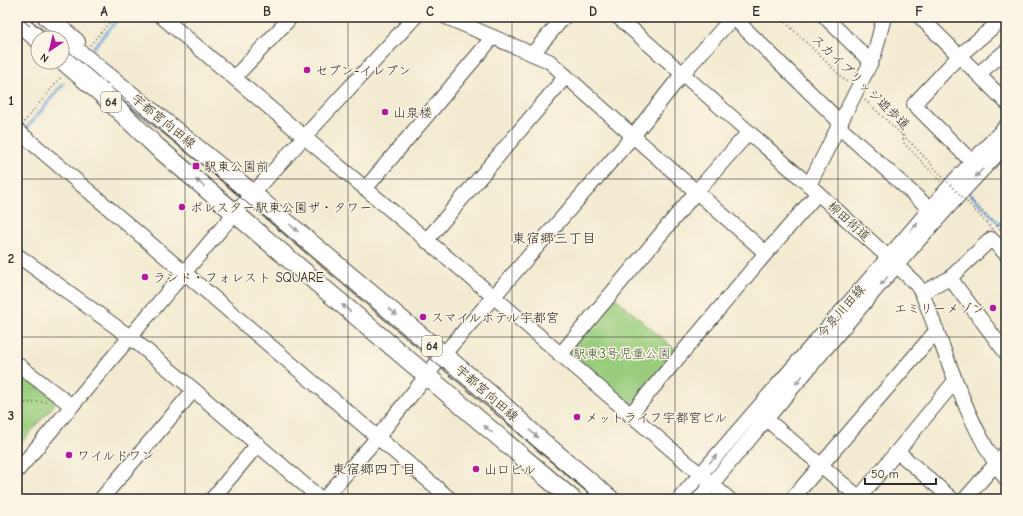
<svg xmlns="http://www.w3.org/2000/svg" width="1023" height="516" font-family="'Comic Neue','Klee One',sans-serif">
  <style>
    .green { fill: #99cd7d; stroke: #627c54 }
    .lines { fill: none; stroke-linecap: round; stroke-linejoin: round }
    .stream { stroke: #6ca3da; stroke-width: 3 }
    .minor-casing { stroke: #494844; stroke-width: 16 }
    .major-casing { stroke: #494844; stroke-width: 20 }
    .path { stroke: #494844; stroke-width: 1.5; stroke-dasharray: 1 3; stroke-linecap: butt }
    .minor { stroke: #fff; stroke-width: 14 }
    .major { stroke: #fff; stroke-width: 18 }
    .tram { stroke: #2b2b2b; stroke-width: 1 }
    .path-bridge { stroke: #494844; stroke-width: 1.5; stroke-dasharray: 1 3; stroke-linecap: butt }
    .oneway { fill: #a0a0a0 }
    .grid { fill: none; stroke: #2b2b2b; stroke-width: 1; stroke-opacity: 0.55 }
    .poi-dot { fill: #b5179e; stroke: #fcf5e5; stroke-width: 1.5 }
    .labels { text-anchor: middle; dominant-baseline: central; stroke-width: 3; stroke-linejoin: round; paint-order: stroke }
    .shield { fill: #fcf5e5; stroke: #6a6863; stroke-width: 1 }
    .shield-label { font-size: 12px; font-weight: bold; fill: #2b2b2b }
    .poi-label { font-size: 13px; fill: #2b2b2b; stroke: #fcf5e5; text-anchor: start }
    .street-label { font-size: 13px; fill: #2b2b2b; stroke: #fcf5e5 }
    .park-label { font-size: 13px; fill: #4c5c44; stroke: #fcf5e5 }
    .neighbourhood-label { font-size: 14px; fill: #2b2b2b; stroke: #fcf5e5 }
    .neatline { fill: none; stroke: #2b2b2b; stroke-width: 1.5 }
    .grid-label { font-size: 13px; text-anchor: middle; font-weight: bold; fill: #2b2b2b }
  </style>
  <rect width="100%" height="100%" fill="#fcf5e5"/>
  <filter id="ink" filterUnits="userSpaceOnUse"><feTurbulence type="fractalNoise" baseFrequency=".025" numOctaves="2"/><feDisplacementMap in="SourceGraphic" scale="8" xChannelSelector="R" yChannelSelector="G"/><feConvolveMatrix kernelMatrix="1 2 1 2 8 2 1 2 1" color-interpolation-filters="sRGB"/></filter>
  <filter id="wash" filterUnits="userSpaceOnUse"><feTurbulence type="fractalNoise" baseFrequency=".012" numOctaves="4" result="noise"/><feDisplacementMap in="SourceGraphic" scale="16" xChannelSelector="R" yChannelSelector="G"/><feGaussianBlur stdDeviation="0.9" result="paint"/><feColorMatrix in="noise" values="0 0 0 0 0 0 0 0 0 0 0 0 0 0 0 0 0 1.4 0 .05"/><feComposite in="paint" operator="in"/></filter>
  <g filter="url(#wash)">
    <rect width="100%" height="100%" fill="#f3ebd1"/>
    <g class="green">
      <path d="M614,297L677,351L629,407L567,354Z"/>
      <path d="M17,371L53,398L54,405L17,448Z"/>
    </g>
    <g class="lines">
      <g class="stream">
        <path d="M94,47L120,17"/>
        <path d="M25,130L63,84"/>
        <path d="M967,191L1006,230"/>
      </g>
    </g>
  </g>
  <g filter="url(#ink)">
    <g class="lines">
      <defs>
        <g id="minor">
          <path d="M162,17L494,297L729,499"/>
          <path d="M446,17L549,61L633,136L766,253"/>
          <path d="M618,17L809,185L888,257L916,284L922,293C948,357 966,423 1006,479"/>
          <path d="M733,17L841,123"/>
          <path d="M825,17L871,62"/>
          <path d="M920,17L1006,102"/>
          <path d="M533,53L564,17"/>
          <path d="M978,74L1006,51"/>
          <path d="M234,78L291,17"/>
          <path d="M839,127L930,209"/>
          <path d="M17,130L450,499"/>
          <path d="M972,162L914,104L959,56L1005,17"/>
          <path d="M809,185L871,62L875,52L884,17"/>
          <path d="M365,189L493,37"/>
          <path d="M426,241L566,76"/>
          <path d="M17,255L130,337L194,390L321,499"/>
          <path d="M950,278L1006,353"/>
          <path d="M922,293L950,278L991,239L1006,254"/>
          <path d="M560,355L696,192L749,132"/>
          <path d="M17,364L72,406"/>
          <path d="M759,413L861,499"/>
          <path d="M630,415L766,253L818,193"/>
          <path d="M898,452L952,499"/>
          <path d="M17,471L221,229L304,137L415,17"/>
          <path d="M101,499L194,390"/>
          <path d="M212,499L258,444"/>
          <path d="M324,499L377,438L443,355L633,136L683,73L733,17"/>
          <path d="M679,499L955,180L1006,126"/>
          <path d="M699,499C800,380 898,258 1006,145"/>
          <path d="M792,499L937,330"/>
          <path d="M858,499L955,381"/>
          <path d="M965,499L1006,452"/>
        </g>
        <g id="major">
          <path d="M47,17L76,42"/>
          <path d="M17,21L38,39"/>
          <path d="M62,39L95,66L235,179L505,407L540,440L610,499"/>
          <path d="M62,60L103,95L157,147L572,499"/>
        </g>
      </defs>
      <use href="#minor" class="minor-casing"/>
      <use href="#major" class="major-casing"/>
      <g class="path">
        <path d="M780,17L848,83"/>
        <path d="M90,45L114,17"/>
        <path d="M865,100L912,144"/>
        <path d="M24,122L61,77"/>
        <path d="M902,135L904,143L940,181"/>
        <path d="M971,200L999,228L1000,231"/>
        <path d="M997,226L1006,217"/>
        <path d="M17,403L47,402"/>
      </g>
      <use href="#minor" class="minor"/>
      <use href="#major" class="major"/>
      <g class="tram">
        <path d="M19,17L30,26"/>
        <path d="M27,17L52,38"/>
        <path d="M62,46L596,499"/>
      </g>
      <path class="path-bridge" d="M912,144L995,232"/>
    </g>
    <defs><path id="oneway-solid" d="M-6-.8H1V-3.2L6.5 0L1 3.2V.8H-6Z"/></defs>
    <g class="oneway">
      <use href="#oneway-solid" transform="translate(979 173) rotate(134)"/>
      <use href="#oneway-solid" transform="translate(200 183) rotate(-139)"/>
      <use href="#oneway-solid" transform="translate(914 227) rotate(-49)"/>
      <use href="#oneway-solid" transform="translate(294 228) rotate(40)"/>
      <use href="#oneway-solid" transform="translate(884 281) rotate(131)"/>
      <use href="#oneway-solid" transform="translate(346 308) rotate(-140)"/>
      <use href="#oneway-solid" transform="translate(393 312) rotate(40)"/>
      <use href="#oneway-solid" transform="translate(799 380) rotate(131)"/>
      <use href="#oneway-solid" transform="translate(488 429) rotate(-140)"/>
      <use href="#oneway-solid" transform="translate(534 434) rotate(43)"/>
      <use href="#oneway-solid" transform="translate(713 459) rotate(-49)"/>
    </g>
  </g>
  <path class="grid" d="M185,17V499M348,17V499M512,17V499M675,17V499M838,17V499M17,179H1006M17,337H1006"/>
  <g class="poi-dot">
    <circle cx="307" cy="70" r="4"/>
    <circle cx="385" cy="112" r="4"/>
    <rect x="192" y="162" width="8" height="8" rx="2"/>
    <circle cx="182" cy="207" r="4"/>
    <circle cx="145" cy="277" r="4"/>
    <circle cx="993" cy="308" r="4"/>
    <circle cx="423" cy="317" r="4"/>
    <circle cx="577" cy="417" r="4"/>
    <circle cx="69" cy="455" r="4"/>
    <circle cx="476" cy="469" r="4"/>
  </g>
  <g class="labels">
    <g class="shield">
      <rect x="101" y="92" width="20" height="20" rx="3"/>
      <rect x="422" y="336" width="20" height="20" rx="3"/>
    </g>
    <g class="shield-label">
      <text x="111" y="102">64</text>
      <text x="432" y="346">64</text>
    </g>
    <g class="poi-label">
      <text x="315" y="70">セブン-イレブン</text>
      <text x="393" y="112">山泉楼</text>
      <text x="204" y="166">駅東公園前</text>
      <text x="190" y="207">ポレスター駅東公園ザ・タワー</text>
      <text x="153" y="277">ランド・フォレスト SQUARE</text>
      <text x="985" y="308" text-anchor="end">エミリーメゾン</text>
      <text x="431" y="317">スマイルホテル宇都宮</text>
      <text x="585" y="417">メットライフ宇都宮ビル</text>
      <text x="77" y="455">ワイルドワン</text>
      <text x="484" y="469">山口ビル</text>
    </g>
    <g class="street-label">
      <text transform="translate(861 82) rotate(44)">スカイブリッジ遊歩道</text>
      <text transform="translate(164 121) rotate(39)">宇都宮向田線</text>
      <text transform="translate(849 221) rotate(42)">柳田街道</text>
      <text transform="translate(841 311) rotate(-49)">今泉川田線</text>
      <text transform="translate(487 393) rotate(41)">宇都宮向田線</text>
    </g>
    <g class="park-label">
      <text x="622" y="353">駅東3号児童公園</text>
    </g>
    <g class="neighbourhood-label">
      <text x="554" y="238">東宿郷三丁目</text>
      <text x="374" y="469">東宿郷四丁目</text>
    </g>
  </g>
  <rect width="1023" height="516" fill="none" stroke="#fcf5e5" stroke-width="44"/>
  <g transform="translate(50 50) rotate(215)"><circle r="19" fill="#fcf5e5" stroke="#a8a49b"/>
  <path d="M0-3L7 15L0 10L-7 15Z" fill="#b5179e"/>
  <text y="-6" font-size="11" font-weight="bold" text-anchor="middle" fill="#2b2b2b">N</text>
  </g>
  <path d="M865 478v6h71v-6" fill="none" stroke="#2b2b2b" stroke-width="2"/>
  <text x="871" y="478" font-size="12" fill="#2b2b2b" stroke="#fcf5e5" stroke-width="3" paint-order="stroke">50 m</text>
  <rect x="22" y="22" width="979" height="472" class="neatline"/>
  <g class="grid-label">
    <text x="104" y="16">A</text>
    <text x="267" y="16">B</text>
    <text x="430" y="16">C</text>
    <text x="593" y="16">D</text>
    <text x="756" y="16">E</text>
    <text x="919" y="16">F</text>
    <text x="11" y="105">1</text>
    <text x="11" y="263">2</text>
    <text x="11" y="420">3</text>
  </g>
</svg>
